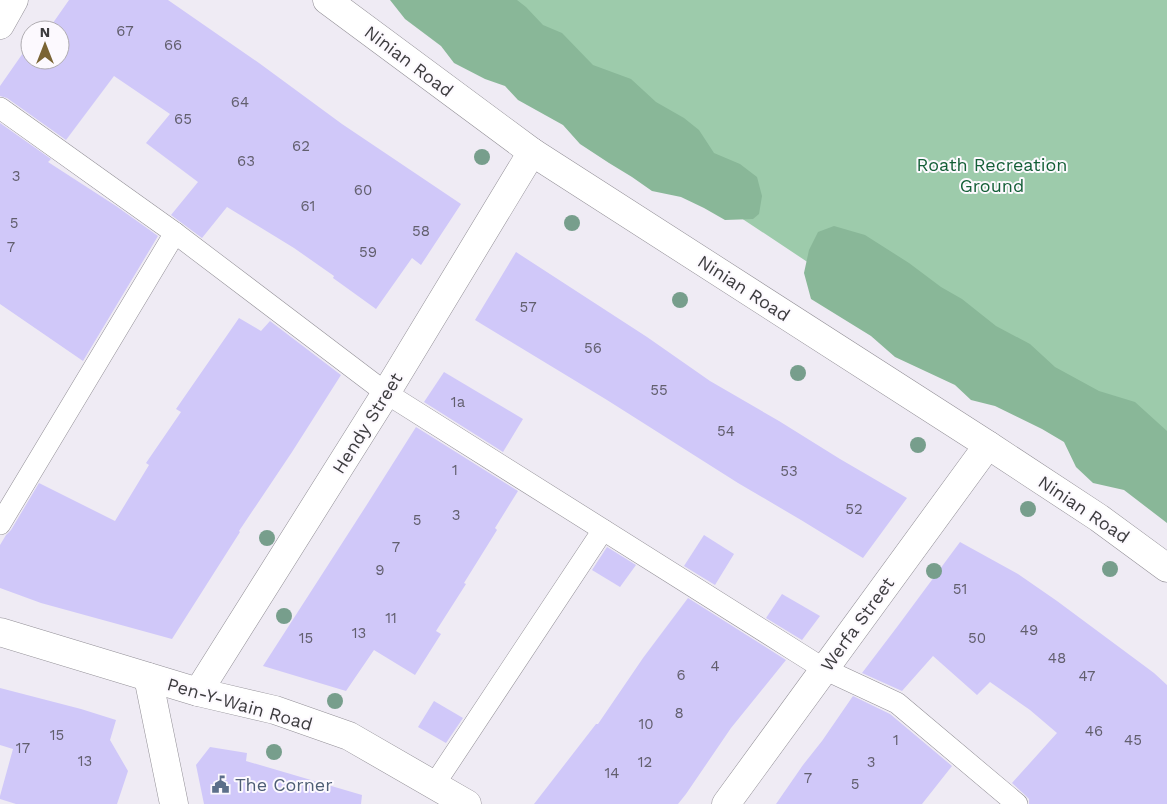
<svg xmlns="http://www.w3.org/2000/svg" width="1167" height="804" font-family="'Work Sans',sans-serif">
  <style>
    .green { fill: #9dcbab }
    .forest { fill: #89b798 }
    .building { fill: #d0c8f9 }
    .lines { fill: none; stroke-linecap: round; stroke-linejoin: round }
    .service-casing { stroke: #939097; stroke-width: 22 }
    .minor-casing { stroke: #939097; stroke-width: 29 }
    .tertiary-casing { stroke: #939097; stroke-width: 29 }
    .service { stroke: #fff; stroke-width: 21 }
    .minor { stroke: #fff; stroke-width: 28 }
    .tertiary { stroke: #fff; stroke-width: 28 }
    .tree { fill: #779e8c }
    .labels { text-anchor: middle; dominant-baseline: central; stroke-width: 4; stroke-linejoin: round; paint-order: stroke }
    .number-label { font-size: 15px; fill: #625f6e }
    .street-label { font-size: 18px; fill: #3d3c3f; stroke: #fcf9fe }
    .park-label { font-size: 18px; fill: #145f37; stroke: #fcf9fe }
    .service-label { font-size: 18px; fill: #4e5e75; stroke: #fcf9fe; text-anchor: start }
  </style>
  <rect width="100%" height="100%" fill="#efebf4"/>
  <path class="green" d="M413,0H1167V504L1101,457Z"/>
  <g class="forest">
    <path d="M390,0H517L526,7L543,25L562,33L593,65L631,79L656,102L684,118L699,130L714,153L740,164L757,177L762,196L759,214L753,219L725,220L704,208L681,197L652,191L632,177L609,163L580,144L563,125L518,100L505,86L485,79L454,63L441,46L405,19Z"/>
    <path d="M834,226L865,235L909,263L941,287L962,299L996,326L1030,344L1055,367L1099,391L1135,402L1167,431V523L1124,490L1093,483L1076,467L1064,442L1042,429L995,406L971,400L955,385L895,357L871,336L811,299L804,273L809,250L818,232Z"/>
  </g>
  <g class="building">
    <path d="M69,0H168L259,63L342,124L461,204L421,265L412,258L376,309L333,278L334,276L294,248L227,207L202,238L171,215L198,182L146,143L170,114L114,76L66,140L7,98L0,96V86L23,53L29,58L30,56V60H60V30H48Z"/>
    <path d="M0,123L51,159L48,162L116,206L158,236L83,361L0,304Z"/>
    <path d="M516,252L647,337L710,381L779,421L840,459L907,498L863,558L801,520L738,483L607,400L475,320Z"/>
    <path d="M239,318L261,331L270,321L341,375L292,452L239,531L240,532L172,639L41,603L0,588V545L6,535L11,530L39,483L115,521L149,465L146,463L181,412L176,409Z"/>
    <path d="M444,372L523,419L503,452L424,402Z"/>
    <path d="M416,427L518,491L495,528L497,530L464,583L466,584L436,631L441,634L415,675L374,650L346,691L263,666L366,506Z"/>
    <path d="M704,535L734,554L715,585L684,566Z"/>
    <path d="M960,542L1018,574L1057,601L1154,673L1167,685V804H1029V799L1025,795L1012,783L1057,733L1030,710L990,682L977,695L933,656L902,691L862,673L897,627Z"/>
    <path d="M607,547L636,565L620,587L592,570Z"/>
    <path d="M782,594L820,616L802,640L766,618Z"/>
    <path d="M688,598L786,660L731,728L686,794L678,804H534L596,724H598L643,658Z"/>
    <path d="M0,688L81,709L116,720L110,740L128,771L117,804H16L0,799V796L13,749L0,745Z"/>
    <path d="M853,696L890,714L952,766L922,804H776L803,765L822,741Z"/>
    <path d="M434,701L463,718L446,743L418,727Z"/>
    <path d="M210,747L247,753L246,761L362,795L361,804H204L196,765Z"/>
  </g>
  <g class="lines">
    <defs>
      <g id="service">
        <path d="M0,108L175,233L386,393L797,652L824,669L897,703L1017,804"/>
        <path d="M0,524L175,233"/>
        <path d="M434,785L603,530"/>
      </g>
      <g id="minor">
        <path d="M0,25L14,0"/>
        <path d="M0,632L198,692L275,710L349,736L467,804"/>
        <path d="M148,677L174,804"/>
        <path d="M198,692L386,393L532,152"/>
        <path d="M726,804L988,445"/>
      </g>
      <path id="tertiary" d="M327,0L532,152L988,445L1099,518L1167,568"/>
    </defs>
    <use href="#service" class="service-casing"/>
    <use href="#minor" class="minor-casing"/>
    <use href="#tertiary" class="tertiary-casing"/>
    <use href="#service" class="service"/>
    <use href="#minor" class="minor"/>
    <use href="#tertiary" class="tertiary"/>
  </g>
  <g class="tree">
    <circle cx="482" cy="157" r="8"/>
    <circle cx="572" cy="223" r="8"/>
    <circle cx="680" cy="300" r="8"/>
    <circle cx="798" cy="373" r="8"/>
    <circle cx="918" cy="445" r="8"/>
    <circle cx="1028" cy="509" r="8"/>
    <circle cx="267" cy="538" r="8"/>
    <circle cx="1110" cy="569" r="8"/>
    <circle cx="934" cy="571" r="8"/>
    <circle cx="284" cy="616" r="8"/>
    <circle cx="335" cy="701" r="8"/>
    <circle cx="274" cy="752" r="8"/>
  </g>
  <defs>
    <symbol id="civic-bare" viewBox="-9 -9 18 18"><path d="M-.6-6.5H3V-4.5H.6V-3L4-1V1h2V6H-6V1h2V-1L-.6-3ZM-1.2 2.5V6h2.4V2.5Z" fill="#5c6f8a" stroke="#fcf9fe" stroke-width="2.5" paint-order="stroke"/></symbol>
  </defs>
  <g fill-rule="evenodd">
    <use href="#civic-bare" x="208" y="772" width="25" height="25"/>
  </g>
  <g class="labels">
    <g class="number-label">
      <text x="125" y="31">67</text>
      <text x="173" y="45">66</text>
      <text x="240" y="102">64</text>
      <text x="183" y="119">65</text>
      <text x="301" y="146">62</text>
      <text x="246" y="161">63</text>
      <text x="16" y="176">3</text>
      <text x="363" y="190">60</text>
      <text x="308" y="206">61</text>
      <text x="14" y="223">5</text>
      <text x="421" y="231">58</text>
      <text x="11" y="247">7</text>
      <text x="368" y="252">59</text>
      <text x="528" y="307">57</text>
      <text x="593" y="348">56</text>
      <text x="659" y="390">55</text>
      <text x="458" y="402">1a</text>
      <text x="726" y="431">54</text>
      <text x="455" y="470">1</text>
      <text x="789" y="471">53</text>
      <text x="854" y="509">52</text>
      <text x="456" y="515">3</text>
      <text x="417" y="520">5</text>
      <text x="396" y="547">7</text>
      <text x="380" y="570">9</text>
      <text x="960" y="589">51</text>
      <text x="391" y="618">11</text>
      <text x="1029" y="630">49</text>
      <text x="359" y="633">13</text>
      <text x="306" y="638">15</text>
      <text x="977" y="638">50</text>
      <text x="1057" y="658">48</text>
      <text x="715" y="666">4</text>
      <text x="681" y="675">6</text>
      <text x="1087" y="676">47</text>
      <text x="679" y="713">8</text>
      <text x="646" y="724">10</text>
      <text x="1094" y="731">46</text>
      <text x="57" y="735">15</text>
      <text x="896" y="740">1</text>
      <text x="1133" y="740">45</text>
      <text x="23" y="748">17</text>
      <text x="85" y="761">13</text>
      <text x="645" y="762">12</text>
      <text x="871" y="762">3</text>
      <text x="612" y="773">14</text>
      <text x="808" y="778">7</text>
      <text x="855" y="784">5</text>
    </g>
    <g class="street-label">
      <text transform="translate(409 61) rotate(37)">Ninian Road</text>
      <text transform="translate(744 288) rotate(33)">Ninian Road</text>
      <text transform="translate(367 423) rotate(-58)">Hendy Street</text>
      <text transform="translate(1084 509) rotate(34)">Ninian Road</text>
      <text transform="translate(857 624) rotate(-54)">Werfa Street</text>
      <text transform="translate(240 704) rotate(16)">Pen-Y-Wain Road</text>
    </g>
    <g class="park-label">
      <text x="992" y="164">Roath Recreation<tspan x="992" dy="21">Ground</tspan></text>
    </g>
    <g class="service-label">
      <text x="235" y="784">The Corner</text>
    </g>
  </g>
  <g transform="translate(45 45)"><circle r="24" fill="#fcf9fe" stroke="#b0adb2"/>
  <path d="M0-4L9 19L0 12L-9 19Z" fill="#7a6434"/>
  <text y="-8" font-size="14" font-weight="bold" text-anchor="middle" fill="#3d3c3f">N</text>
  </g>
</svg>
